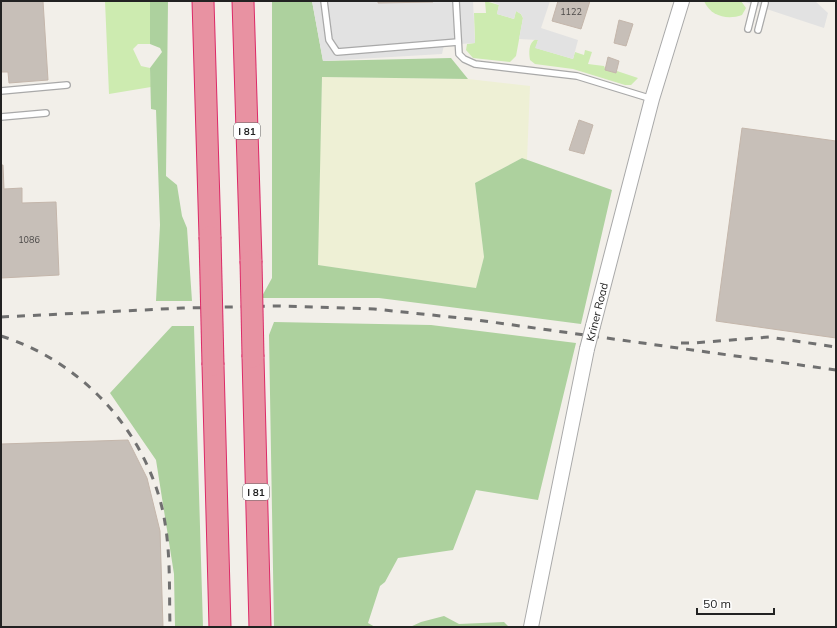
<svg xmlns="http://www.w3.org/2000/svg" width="837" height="628" font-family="Mulish,sans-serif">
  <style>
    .farmland { fill: #eef0d5 }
    .grass { fill: #cdebb0 }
    .forest { fill: #add19e }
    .parking { fill: #e2e2e2 }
    .building { fill: #c7bfb8; stroke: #c4b6ab }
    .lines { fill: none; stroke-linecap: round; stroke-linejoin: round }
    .service-casing { stroke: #a9a9a9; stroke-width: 8 }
    .tertiary-casing { stroke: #a9a9a9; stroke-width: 16 }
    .motorway-casing { stroke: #dc2a67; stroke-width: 23 }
    .service { stroke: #fff; stroke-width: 5.5 }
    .tertiary { stroke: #fff; stroke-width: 14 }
    .motorway { stroke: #e892a2; stroke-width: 21 }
    .rail { stroke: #707070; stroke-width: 3; stroke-dasharray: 8 8; stroke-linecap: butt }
    .tertiary-bridge-casing { stroke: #a9a9a9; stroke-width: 16; stroke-linecap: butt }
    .motorway-bridge-casing { stroke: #dc2a67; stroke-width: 23; stroke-linecap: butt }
    .tertiary-bridge { stroke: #fff; stroke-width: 14 }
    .motorway-bridge { stroke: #e892a2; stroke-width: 21 }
    .labels { text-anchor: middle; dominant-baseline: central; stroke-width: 3; stroke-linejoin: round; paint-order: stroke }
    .number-label { font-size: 9px; fill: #4b4948 }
    .shield { fill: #fff; stroke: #646464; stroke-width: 1 }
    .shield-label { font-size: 10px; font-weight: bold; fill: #222 }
    .street-label { font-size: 11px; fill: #222; stroke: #fff }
  </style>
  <rect width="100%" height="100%" fill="#f2efe9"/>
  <path class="farmland" d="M322,77L468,79L530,86L527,160L522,158L475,183L484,257L476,288L317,265Z"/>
  <g class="grass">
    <path d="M105,1H150V44H138L133,49L141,66L150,68L151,87L109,94Z"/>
    <path d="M485,1L499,5L497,14L514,19L516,11L521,14L523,18L516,56L510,62L473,58L466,50L467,44L475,43L474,13H486Z"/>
    <path d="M704,1H741L746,8L742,15C728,20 711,17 704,1Z"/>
    <path d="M536,39L538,40L536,48L573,59L575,52L584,55L585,50L592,52L588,64L604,66L606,70L616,73L617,71L638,78L631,85H625L573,69L535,64L530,60C529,53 528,43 536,39Z"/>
  </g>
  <g class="forest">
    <path d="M150,1H168L166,176L177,185L182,216L187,228L192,301H156L160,225L156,110L151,109L150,68L162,52L160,48L150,44Z"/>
    <path d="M272,1H312L323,61L451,58L468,79L322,77L318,265L476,288L484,257L475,183L522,158L612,190L581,324L379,298H261L272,278Z"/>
    <path d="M274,322L431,325L576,343L538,500L476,490L453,550L398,558L385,582L380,586L368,623L375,627H274L269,335Z"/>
    <path d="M172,326H194L203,627H175L174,574L156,460L110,393Z"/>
    <path d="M444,616L459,624L504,622L509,627H410L421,622Z"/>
  </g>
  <g class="parking">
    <path d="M312,1H473L475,43L444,45L442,54L323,61Z"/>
    <path d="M490,1H550L541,28L578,40L573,59L535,48L538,40L519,39L523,18L521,14L516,11L514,19L497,14L499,5Z"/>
    <path d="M742,1H815L828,13L824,28Z"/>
  </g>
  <g class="building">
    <path d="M1,1H43L48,80L9,83L8,72H1Z"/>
    <path d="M378,1H433V2L378,3Z"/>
    <path d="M558,1H590L581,29L552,21Z"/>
    <path d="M619,20L633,24L626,46L614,43Z"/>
    <path d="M608,57L619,61L616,73L605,70Z"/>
    <path d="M579,120L593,125L584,154L569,150Z"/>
    <path d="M742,128L836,141V338L716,321Z"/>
    <path d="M1,165H3L4,189L22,188V203L56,202L59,275L1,278Z"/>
    <path d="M128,440L147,478L160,531L163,627H1V444Z"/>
  </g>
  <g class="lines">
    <defs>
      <g id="service">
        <path d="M324,1L329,40L337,52L458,42"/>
        <path d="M456,1L459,54L464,59L475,64L577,76L652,99"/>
        <path d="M748,29L755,1"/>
        <path d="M758,30L765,3"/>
        <path d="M1,91L67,85"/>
        <path d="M1,117L46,113"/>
      </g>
      <g id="tertiary">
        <path d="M593,326L652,99L682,1"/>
        <path d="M531,627L587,349"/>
      </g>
      <g id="motorway">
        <path d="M203,1L210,237"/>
        <path d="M243,1L251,261"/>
        <path d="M253,357L260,627"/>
        <path d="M213,365L220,627"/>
      </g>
    </defs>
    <use href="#service" class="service-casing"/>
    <use href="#tertiary" class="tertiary-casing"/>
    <use href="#motorway" class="motorway-casing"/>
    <use href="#service" class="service"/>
    <use href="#tertiary" class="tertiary"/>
    <use href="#motorway" class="motorway"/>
    <g class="rail">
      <path d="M1,317L183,308L278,306L374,309L470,319L836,370"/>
      <path d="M1,336C81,361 145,430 163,512C171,550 169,589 170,627"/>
      <path d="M681,343H693L769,337L836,347"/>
    </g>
    <defs>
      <path id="tertiary-bridge" d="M587,349L593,326"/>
      <g id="motorway-bridge">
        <path d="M210,237L213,365"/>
        <path d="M251,261L253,357"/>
      </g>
    </defs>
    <use href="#tertiary-bridge" class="tertiary-bridge-casing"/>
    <use href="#motorway-bridge" class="motorway-bridge-casing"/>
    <use href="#tertiary-bridge" class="tertiary-bridge"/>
    <use href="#motorway-bridge" class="motorway-bridge"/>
  </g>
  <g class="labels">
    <g class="number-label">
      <text x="571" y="11">1122</text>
      <text x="29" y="239">1086</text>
    </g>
    <g class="shield">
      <rect x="234" y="123" width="26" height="16" rx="3"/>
      <rect x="243" y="484" width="26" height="16" rx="3"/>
    </g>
    <g class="shield-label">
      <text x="247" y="131">I 81</text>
      <text x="256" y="492">I 81</text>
    </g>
    <g class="street-label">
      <text transform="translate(597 312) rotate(-76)">Kriner Road</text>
    </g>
  </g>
  <rect width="837" height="628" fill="none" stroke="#222222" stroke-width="4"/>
  <path d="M697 608v6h77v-6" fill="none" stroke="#222222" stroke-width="2"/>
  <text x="703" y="608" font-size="12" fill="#222222" stroke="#ffffff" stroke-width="3" paint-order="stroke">50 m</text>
</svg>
